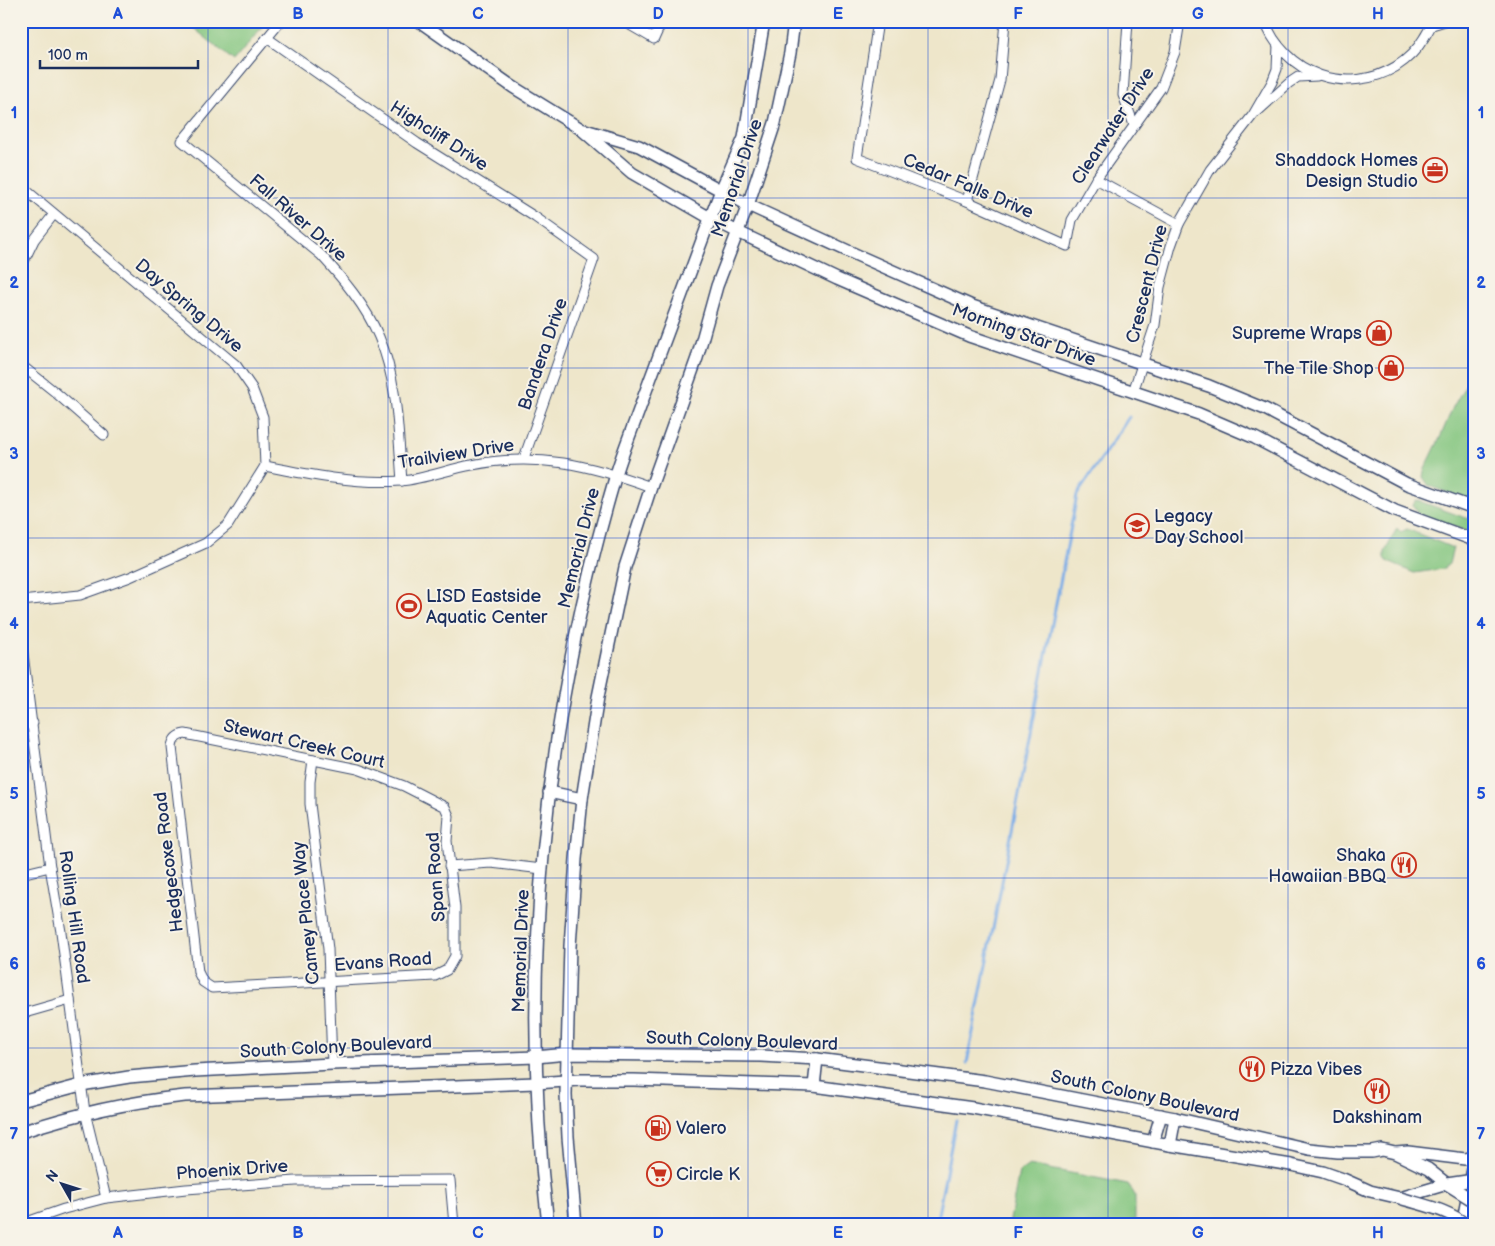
<svg xmlns="http://www.w3.org/2000/svg" width="1495" height="1246" font-family="'Balsamiq Sans',sans-serif">
  <style>
    .green { fill: #82c57e; stroke: #4e7a6e }
    .lines { fill: none; stroke-linecap: round; stroke-linejoin: round }
    .stream { stroke: #7cade7; stroke-width: 3 }
    .street-casing { stroke: #3b4a6e; stroke-width: 11 }
    .secondary-casing { stroke: #3b4a6e; stroke-width: 14 }
    .street { stroke: #fff; stroke-width: 9 }
    .secondary { stroke: #fff; stroke-width: 11 }
    .secondary-bridge-casing { stroke: #3b4a6e; stroke-width: 14; stroke-linecap: butt }
    .secondary-bridge { stroke: #fff; stroke-width: 11 }
    .grid { fill: none; stroke: #1d4ed8; stroke-width: 1; stroke-opacity: 0.55 }
    .labels { text-anchor: middle; dominant-baseline: central; stroke-width: 4; stroke-linejoin: round; paint-order: stroke }
    .street-label { font-size: 18px; fill: #1b2f5e; stroke: #f7f3e8 }
    .poi-label { font-size: 18px; fill: #1b2f5e; stroke: #f7f3e8; text-anchor: start }
    .neatline { fill: none; stroke: #1d4ed8; stroke-width: 2 }
    .grid-label { font-size: 16px; text-anchor: middle; font-weight: bold; fill: #1d4ed8 }
  </style>
  <rect width="100%" height="100%" fill="#f7f3e8"/>
  <filter id="ink" filterUnits="userSpaceOnUse"><feTurbulence type="fractalNoise" baseFrequency=".02" numOctaves="2"/><feDisplacementMap in="SourceGraphic" scale="10" xChannelSelector="R" yChannelSelector="G"/><feConvolveMatrix kernelMatrix="1 2 1 2 8 2 1 2 1" color-interpolation-filters="sRGB"/></filter>
  <filter id="wash" filterUnits="userSpaceOnUse"><feTurbulence type="fractalNoise" baseFrequency=".0096" numOctaves="4" result="noise"/><feDisplacementMap in="SourceGraphic" scale="20" xChannelSelector="R" yChannelSelector="G"/><feGaussianBlur stdDeviation="1.12" result="paint"/><feColorMatrix in="noise" values="0 0 0 0 0 0 0 0 0 0 0 0 0 0 0 0 0 1.4 0 .05"/><feComposite in="paint" operator="in"/></filter>
  <g filter="url(#wash)">
    <rect width="100%" height="100%" fill="#eee6ca"/>
    <g class="green">
      <path d="M185,21H267L234,61Z"/>
      <path d="M1474,370V502L1429,486L1423,477L1424,471L1439,440L1453,407Z"/>
      <path d="M1416,500L1466,518L1474,519V534L1418,514L1413,505Z"/>
      <path d="M1397,528L1401,532L1407,529L1453,548L1449,564L1443,569L1414,573L1388,562L1385,558V552Z"/>
      <path d="M1029,1165L1128,1184L1135,1195V1225H1009L1019,1172Z"/>
    </g>
    <g class="lines">
      <g class="stream">
        <path d="M967,1063L1077,495L1129,417"/>
        <path d="M936,1225L956,1120"/>
      </g>
    </g>
  </g>
  <g filter="url(#ink)">
    <g class="lines">
      <defs>
        <g id="street">
          <path d="M281,21L182,141L321,255C343,279 366,306 379,337C398,381 398,433 402,481"/>
          <path d="M623,21L654,39L662,21"/>
          <path d="M878,21L857,158L967,201L1067,246L1072,220L1096,179L1161,88L1175,52L1180,21"/>
          <path d="M1128,21L1123,95L1134,125"/>
          <path d="M1265,21C1269,33 1277,45 1286,54C1325,94 1395,87 1424,38C1427,33 1431,27 1433,21"/>
          <path d="M1432,25L1445,21"/>
          <path d="M267,38L417,143L535,217L594,259L524,458"/>
          <path d="M1257,112L1289,83L1298,77L1317,76"/>
          <path d="M1096,179L1179,224"/>
          <path d="M21,186L236,365L252,388L263,417L265,466L228,525L206,543L130,577L80,595L21,601"/>
          <path d="M967,201L1000,80L1005,21"/>
          <path d="M21,267L34,240L54,214"/>
          <path d="M21,365L55,392L104,435"/>
          <path d="M1133,392L1155,325L1160,287L1171,246L1179,224L1210,170L1253,115L1272,82L1277,69L1278,45"/>
          <path d="M265,466C310,475 355,484 401,481C424,479 449,469 472,465C537,452 590,465 651,487"/>
          <path d="M21,638L50,867L61,932L85,1112L106,1198"/>
          <path d="M21,726L33,723"/>
          <path d="M185,734L358,769L404,786L445,807L449,816L447,841L455,908V956L447,970L435,976L212,988L203,982L198,972L172,747C173,739 177,735 185,734Z"/>
          <path d="M313,760L310,782V804L328,949L332,1064"/>
          <path d="M449,866L491,863L542,869"/>
          <path d="M21,874L50,867"/>
          <path d="M21,1014L70,1000"/>
          <path d="M21,1224L64,1209L106,1198L186,1189L296,1181L450,1180L454,1225"/>
        </g>
        <g id="secondary">
          <path d="M419,21L513,87L581,129L632,173L710,218L738,232L837,279L969,336L1199,414L1255,438L1395,511L1474,540"/>
          <path d="M585,130L639,146L748,205L859,256L972,306L1209,386L1265,409L1407,484L1474,508"/>
          <path d="M549,792L582,799"/>
          <path d="M814,1086L817,1059"/>
          <path d="M21,1101L81,1085L129,1077L195,1071L332,1064L536,1057L567,1054L761,1056L817,1059L985,1081L1175,1118L1309,1149L1338,1152H1372L1382,1150L1395,1153L1428,1169L1447,1184"/>
          <path d="M21,1132C75,1114 129,1102 185,1096L536,1083L580,1080H634L814,1086L973,1108L1170,1145L1291,1165L1323,1172L1343,1179L1370,1191L1400,1198L1447,1184"/>
          <path d="M1153,1142L1161,1115"/>
          <path d="M1170,1145L1175,1118"/>
          <path d="M1396,1153L1408,1152L1465,1159L1474,1157"/>
          <path d="M548,1225C518,975 544,719 615,478C623,450 635,423 644,396C665,339 686,283 707,227L721,190L744,138L764,21"/>
          <path d="M576,1225L568,1137L566,1094L570,946L576,859L582,799L598,697L625,567L651,487L697,358L717,286L748,205L775,123L790,53L794,21"/>
          <path d="M1462,1225L1474,1163"/>
        </g>
      </defs>
      <use href="#street" class="street-casing"/>
      <use href="#secondary" class="secondary-casing"/>
      <use href="#street" class="street"/>
      <use href="#secondary" class="secondary"/>
      <defs>
        <g id="secondary-bridge">
          <path d="M1447,1184L1474,1201"/>
          <path d="M1447,1184L1474,1180"/>
          <path d="M1400,1198C1422,1205 1448,1209 1466,1225"/>
        </g>
      </defs>
      <use href="#secondary-bridge" class="secondary-bridge-casing"/>
      <use href="#secondary-bridge" class="secondary-bridge"/>
    </g>
  </g>
  <path class="grid" d="M208,21V1225M388,21V1225M568,21V1225M748,21V1225M928,21V1225M1108,21V1225M1288,21V1225M21,198H1474M21,368H1474M21,538H1474M21,708H1474M21,878H1474M21,1048H1474"/>
  <defs>
    <symbol id="office-ring" viewBox="-11 -11 22 22"><circle r="9.5" fill="#f7f3e8" stroke="#c8321e" stroke-width="1.5"/><path d="M-6-3h4V-5.5h4V-3h4V5H-6ZM-1-4.5V-3h2v-1.5ZM-6 0V1H6V0Z" fill="#c8321e"/></symbol>
    <symbol id="shop-ring" viewBox="-11 -11 22 22"><circle r="9.5" fill="#f7f3e8" stroke="#c8321e" stroke-width="1.5"/><path d="M-5-2.5h2.3a2.7 3.5 0 0 1 5.4 0H5L5.5 6h-11ZM-1.5-2.5h3a1.5 2.3 0 0 0-3 0Z" fill="#c8321e"/></symbol>
    <symbol id="school-ring" viewBox="-11 -11 22 22"><circle r="9.5" fill="#f7f3e8" stroke="#c8321e" stroke-width="1.5"/><path d="M0-5L7-2L0 1L-7-2ZM-4 1L0 2.5L4 1V4Q0 6-4 4Z" fill="#c8321e"/></symbol>
    <symbol id="stadium-ring" viewBox="-11 -11 22 22"><circle r="9.5" fill="#f7f3e8" stroke="#c8321e" stroke-width="1.5"/><path d="M0-5a6.5 5 0 1 0 0 10a6.5 5 0 1 0 0-10ZM-3.5-1.8h7v3.6h-7Z" fill="#c8321e"/></symbol>
    <symbol id="restaurant-ring" viewBox="-11 -11 22 22"><circle r="9.5" fill="#f7f3e8" stroke="#c8321e" stroke-width="1.5"/><path d="M-5-6h1v4h1v-4h1v4h1v-4h1v5L-1.5 .5V6h-2V.5L-5-1ZM5-6V6H3V1.5H1.5Q1.5-4 5-6Z" fill="#c8321e"/></symbol>
    <symbol id="fuel-ring" viewBox="-11 -11 22 22"><circle r="9.5" fill="#f7f3e8" stroke="#c8321e" stroke-width="1.5"/><path d="M-5.5-6h7V0h2V4h1.3V-2.5L3-4.5l.8-.8L6-3V5H2.5V1h-1V6h-7ZM-4.2-4.7v3.2H.2V-4.7Z" fill="#c8321e"/></symbol>
    <symbol id="supermarket-ring" viewBox="-11 -11 22 22"><circle r="9.5" fill="#f7f3e8" stroke="#c8321e" stroke-width="1.5"/><path d="M-6-5.5h2.5l.6 2H6L4.5 2H-2.5L-4.4-4H-6ZM-1.5 3.2a1.3 1.3 0 1 0 .1 0ZM3 3.2a1.3 1.3 0 1 0 .1 0Z" fill="#c8321e"/></symbol>
  </defs>
  <g fill-rule="evenodd">
    <use href="#office-ring" x="1421" y="156" width="28" height="28"/>
    <use href="#shop-ring" x="1365" y="319" width="28" height="28"/>
    <use href="#shop-ring" x="1377" y="354" width="28" height="28"/>
    <use href="#school-ring" x="1123" y="512" width="28" height="28"/>
    <use href="#stadium-ring" x="395" y="592" width="28" height="28"/>
    <use href="#restaurant-ring" x="1390" y="851" width="28" height="28"/>
    <use href="#restaurant-ring" x="1238" y="1055" width="28" height="28"/>
    <use href="#restaurant-ring" x="1363" y="1077" width="28" height="28"/>
    <use href="#fuel-ring" x="644" y="1114" width="28" height="28"/>
    <use href="#supermarket-ring" x="645" y="1160" width="28" height="28"/>
  </g>
  <g class="labels">
    <g class="street-label">
      <text transform="translate(1113 126) rotate(-57)">Clearwater Drive</text>
      <text transform="translate(439 136) rotate(33)">Highcliff Drive</text>
      <text transform="translate(737 178) rotate(-71)">Memorial Drive</text>
      <text transform="translate(968 186) rotate(23)">Cedar Falls Drive</text>
      <text transform="translate(298 218) rotate(41)">Fall River Drive</text>
      <text transform="translate(1147 284) rotate(-76)">Crescent Drive</text>
      <text transform="translate(189 306) rotate(40)">Day Spring Drive</text>
      <text transform="translate(1024 335) rotate(20)">Morning Star Drive</text>
      <text transform="translate(543 354) rotate(-71)">Bandera Drive</text>
      <text transform="translate(456 454) rotate(-9)">Trailview Drive</text>
      <text transform="translate(579 548) rotate(-76)">Memorial Drive</text>
      <text transform="translate(304 744) rotate(13)">Stewart Creek Court</text>
      <text transform="translate(169 862) rotate(-97)">Hedgecoxe Road</text>
      <text transform="translate(436 877) rotate(-94)">Span Road</text>
      <text transform="translate(306 913) rotate(-96)">Camey Place Way</text>
      <text transform="translate(74 917) rotate(82)">Rolling Hill Road</text>
      <text transform="translate(521 951) rotate(-88)">Memorial Drive</text>
      <text transform="translate(383 962) rotate(-4)">Evans Road</text>
      <text transform="translate(742 1041) rotate(2)">South Colony Boulevard</text>
      <text transform="translate(336 1047) rotate(-3)">South Colony Boulevard</text>
      <text transform="translate(1145 1096) rotate(12)">South Colony Boulevard</text>
      <text transform="translate(232 1170) rotate(-4)">Phoenix Drive</text>
    </g>
    <g class="poi-label">
      <text x="1418" y="160" text-anchor="end">Shaddock Homes<tspan x="1418" dy="21">Design Studio</tspan></text>
      <text x="1362" y="333" text-anchor="end">Supreme Wraps</text>
      <text x="1374" y="368" text-anchor="end">The Tile Shop</text>
      <text x="1154" y="516">Legacy<tspan x="1154" dy="21">Day School</tspan></text>
      <text x="426" y="596">LISD Eastside<tspan x="426" dy="21">Aquatic Center</tspan></text>
      <text x="1386" y="855" text-anchor="end">Shaka<tspan x="1386" dy="21">Hawaiian BBQ</tspan></text>
      <text x="1270" y="1069">Pizza Vibes</text>
      <text x="1377" y="1117" text-anchor="middle">Dakshinam</text>
      <text x="676" y="1128">Valero</text>
      <text x="676" y="1174">Circle K</text>
    </g>
  </g>
  <rect width="1495" height="1246" fill="none" stroke="#f7f3e8" stroke-width="55"/>
  <g transform="translate(62 1184) rotate(309)" stroke="#f7f3e8" stroke-width="4" paint-order="stroke">
  <path d="M0-4L9 19L0 12L-9 19Z" fill="#1b2f5e"/>
  <text y="-8" font-size="14" font-weight="bold" text-anchor="middle" fill="#1b2f5e">N</text>
  </g>
  <path d="M40 60v8h158v-8" fill="none" stroke="#1b2f5e" stroke-width="2.5"/>
  <text x="48" y="60" font-size="15" fill="#1b2f5e" stroke="#f7f3e8" stroke-width="4" paint-order="stroke">100 m</text>
  <rect x="28" y="28" width="1440" height="1190" class="neatline"/>
  <g class="grid-label">
    <text x="118" y="19">A</text>
    <text x="298" y="19">B</text>
    <text x="478" y="19">C</text>
    <text x="658" y="19">D</text>
    <text x="838" y="19">E</text>
    <text x="1018" y="19">F</text>
    <text x="1198" y="19">G</text>
    <text x="1378" y="19">H</text>
    <text x="14" y="118">1</text>
    <text x="1481" y="118">1</text>
    <text x="14" y="288">2</text>
    <text x="1481" y="288">2</text>
    <text x="14" y="459">3</text>
    <text x="1481" y="459">3</text>
    <text x="14" y="629">4</text>
    <text x="1481" y="629">4</text>
    <text x="14" y="799">5</text>
    <text x="1481" y="799">5</text>
    <text x="14" y="969">6</text>
    <text x="1481" y="969">6</text>
    <text x="14" y="1139">7</text>
    <text x="1481" y="1139">7</text>
    <text x="118" y="1238">A</text>
    <text x="298" y="1238">B</text>
    <text x="478" y="1238">C</text>
    <text x="658" y="1238">D</text>
    <text x="838" y="1238">E</text>
    <text x="1018" y="1238">F</text>
    <text x="1198" y="1238">G</text>
    <text x="1378" y="1238">H</text>
  </g>
</svg>
